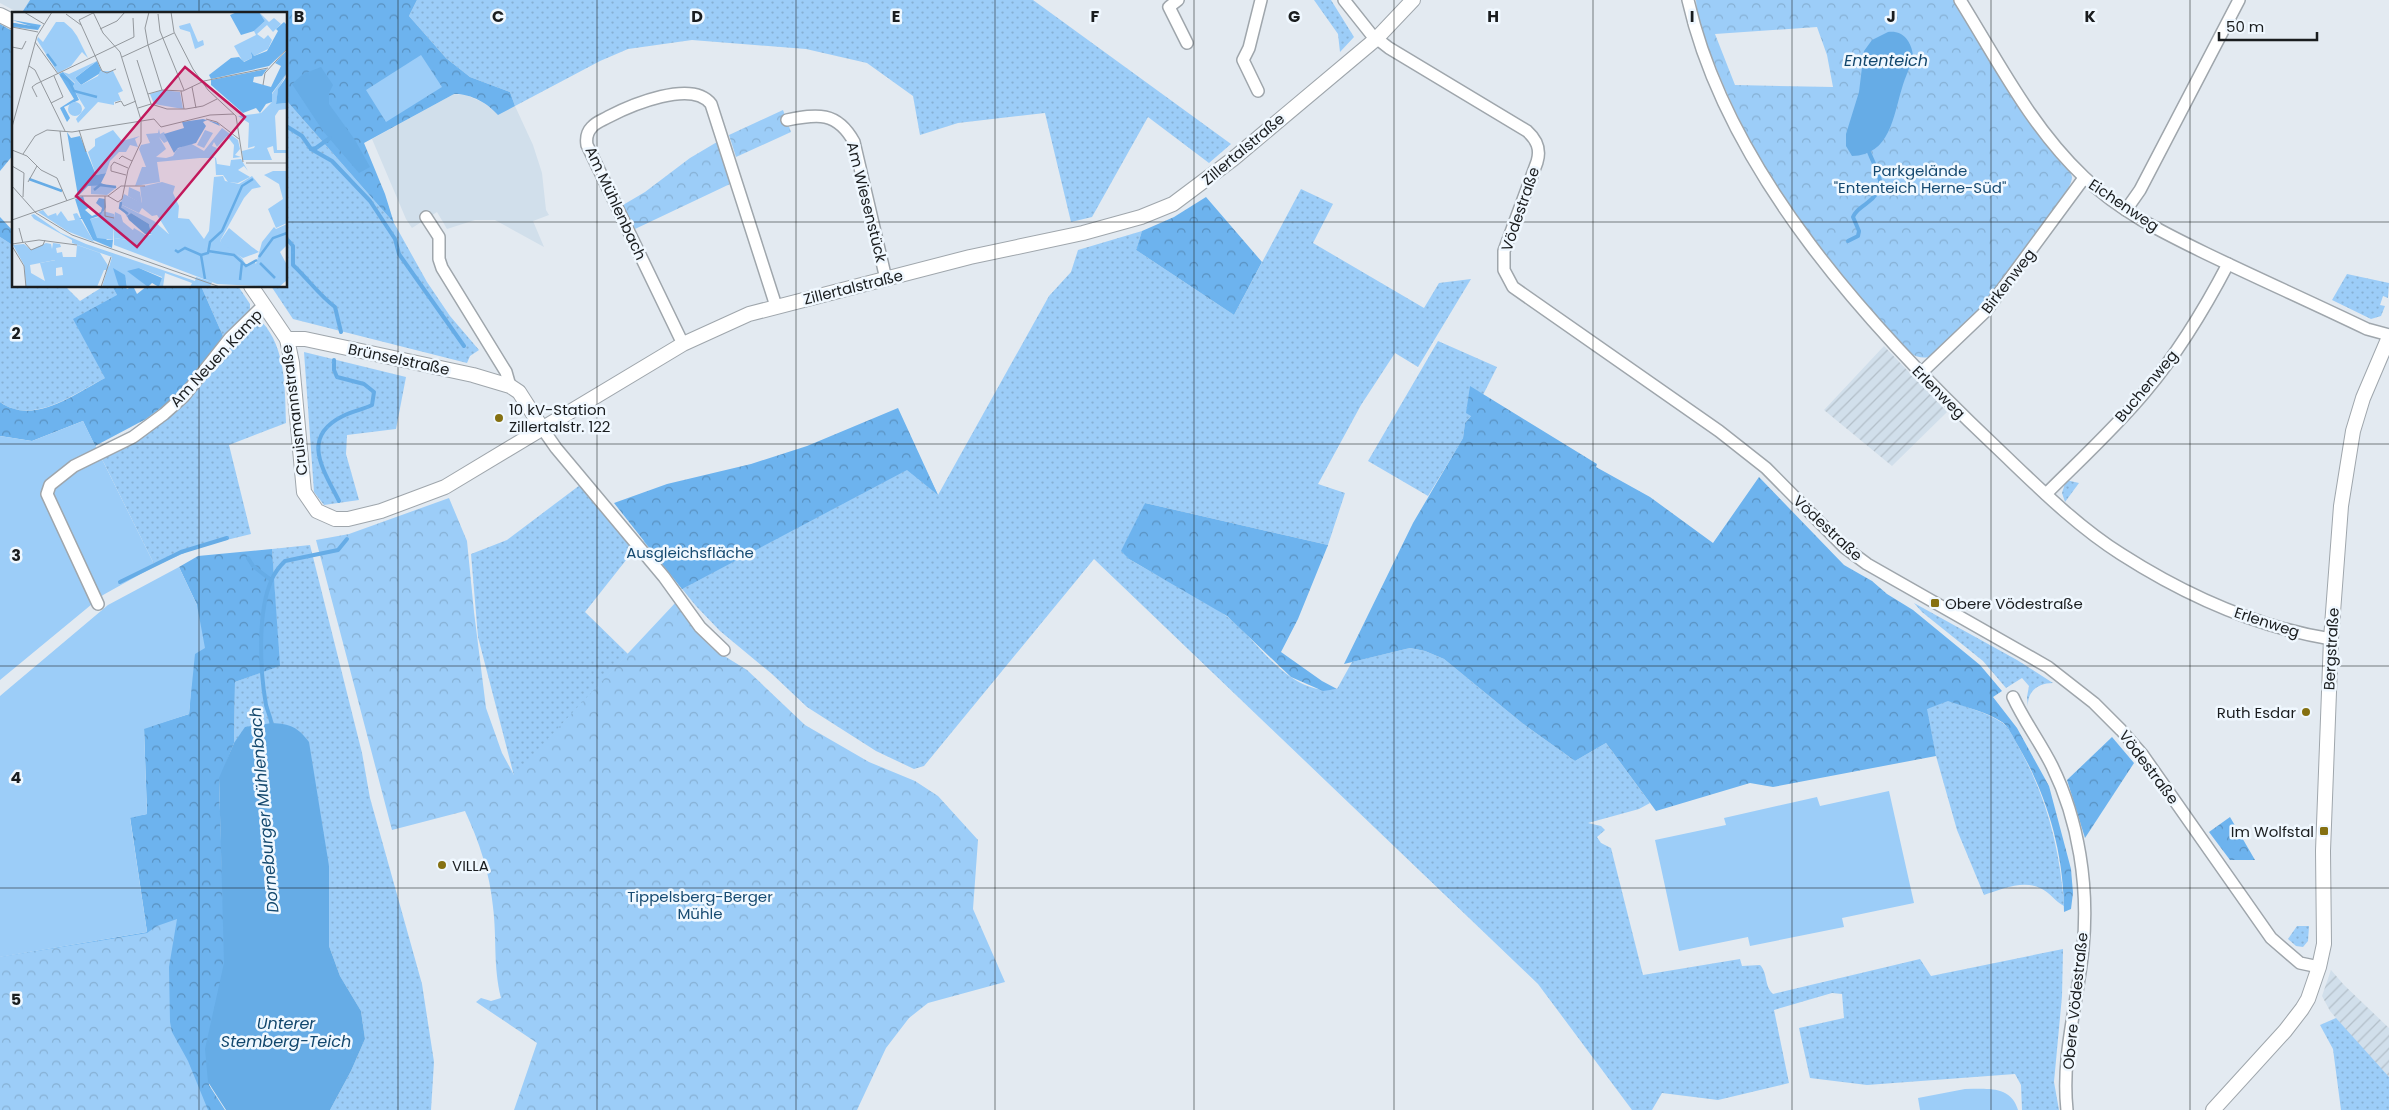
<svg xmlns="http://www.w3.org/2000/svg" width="2389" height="1110" font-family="Poppins,sans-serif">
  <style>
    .built { fill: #d1dfeb }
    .industrial { fill: url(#industrial-furrows) }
    .grass { fill: url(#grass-dots) }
    .forest { fill: url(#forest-crowns) }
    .park { fill: url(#park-crowns); fill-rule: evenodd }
    .pitch { fill: #9ccdf8 }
    .water { fill: #66ace6 }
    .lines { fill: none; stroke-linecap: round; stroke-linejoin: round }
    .stream { stroke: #66ace6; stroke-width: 4 }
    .minor-casing { stroke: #9fa6ac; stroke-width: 14 }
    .tertiary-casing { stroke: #9fa6ac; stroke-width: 16 }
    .minor { stroke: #fff; stroke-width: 11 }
    .tertiary { stroke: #fff; stroke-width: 14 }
    .grid { fill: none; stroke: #1a1d1f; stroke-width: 1; stroke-opacity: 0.55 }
    .poi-dot { fill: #857011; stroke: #f0f8ff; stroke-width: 2 }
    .labels { text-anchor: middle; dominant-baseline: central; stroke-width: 5; stroke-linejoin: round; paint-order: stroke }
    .street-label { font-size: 15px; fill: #1a1d1f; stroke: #f0f8ff }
    .park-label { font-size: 15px; fill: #164a71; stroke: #f0f8ff }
    .poi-label { font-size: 15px; fill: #1a1d1f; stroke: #f0f8ff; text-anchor: start }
    .water-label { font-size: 16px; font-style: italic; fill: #12476d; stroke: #f0f8ff }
    .inset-river { fill: none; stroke: #66ace6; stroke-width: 2.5 }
    .inset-road { fill: none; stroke: #93989d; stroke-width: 1 }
    .view { fill: #c2185b; fill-opacity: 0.15; stroke: #c2185b; stroke-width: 2.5 }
    .inset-edge { fill: none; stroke: #1a1d1f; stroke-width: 2.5 }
    .grid-label { font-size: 16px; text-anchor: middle; font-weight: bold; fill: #1a1d1f; stroke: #f0f8ff; stroke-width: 5; stroke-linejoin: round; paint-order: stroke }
  </style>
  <defs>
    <pattern id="industrial-furrows" width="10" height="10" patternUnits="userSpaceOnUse" patternTransform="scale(1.25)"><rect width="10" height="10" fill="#d1dfeb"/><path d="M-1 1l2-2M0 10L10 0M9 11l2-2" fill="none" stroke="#b3bfc9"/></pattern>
    <pattern id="grass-dots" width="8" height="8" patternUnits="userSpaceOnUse" patternTransform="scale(1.25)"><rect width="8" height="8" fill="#9ccdf8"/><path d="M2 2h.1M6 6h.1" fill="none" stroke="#86b0d4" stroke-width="1.8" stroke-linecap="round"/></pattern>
    <pattern id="forest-crowns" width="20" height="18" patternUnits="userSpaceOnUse" patternTransform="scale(1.25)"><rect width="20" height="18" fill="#6db3ee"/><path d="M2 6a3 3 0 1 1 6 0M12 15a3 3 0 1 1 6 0" fill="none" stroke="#5991c0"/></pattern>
    <pattern id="park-crowns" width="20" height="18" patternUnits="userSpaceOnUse" patternTransform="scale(1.25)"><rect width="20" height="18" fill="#9ccdf8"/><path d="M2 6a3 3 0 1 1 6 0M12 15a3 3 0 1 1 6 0" fill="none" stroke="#86b0d4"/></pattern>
  </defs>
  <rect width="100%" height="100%" fill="#e3eaf1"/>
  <g class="built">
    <path d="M0,0H30L21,14L0,3Z"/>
    <path d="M454,94L466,95L484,103L498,114L515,106L533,145L542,173L546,210L549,215L533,221L544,247L495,220H475L447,229L437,212L412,228L406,219L372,139Z"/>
  </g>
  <g class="industrial">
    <path d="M1884,346L1947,412L1892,466L1824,410Z"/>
    <path d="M2331,970L2344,985L2389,1028V1077L2373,1062L2330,1011L2322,996Z"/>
  </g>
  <g class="grass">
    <path d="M417,0H1033L1231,144L1209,163L1148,117L1092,217L1071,222L1045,113L958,123L920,135L913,96L867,63L806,49L692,40L628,49L600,61L515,106L510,92L470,77L446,58L409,16Z"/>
    <path d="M1314,0H1331L1354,37L1340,52L1338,34Z"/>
    <path d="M286,100L394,223L427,282L450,316L479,350L470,356L467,363L293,319L271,286H286Z"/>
    <path d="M1301,189L1333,204L1313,243L1424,308L1439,283L1471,279L1418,367L1395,353L1361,405L1318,484L1345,493L1328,545L1145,503L1129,559C1160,578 1196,594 1225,615C1259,640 1288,697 1337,689L1352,662L1410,648L1425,651L1444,659L1522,723L1575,761L1606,743L1650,803L1639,809L1588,823L1601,826L1605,830L1597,837L1601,843L1611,848L1643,975L1740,959L1742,966L1760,965C1768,973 1764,986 1773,994L1920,959L1931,976L2063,949L2062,996L2054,1082L2059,1110H2022L2021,1085L2015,1074L1867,1085L1810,1078L1799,1028L1844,1018L1842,994L1832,993L1774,1010L1789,1083L1718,1100L1662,1093L1652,1110H1632L1538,984L1094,559L924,766L914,769L876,751L807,707L772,674L720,631L696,606L643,541L676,525L913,443L938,495L1049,296L1071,272L1078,250L1142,231L1136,250L1234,315Z"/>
    <path d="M0,237L14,246V286H65L80,301L104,286H112L117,295L105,378C75,393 33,426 0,402Z"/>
    <path d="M2347,274L2389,283L2388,298L2383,296L2380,305L2385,306L2381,316L2371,319L2332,300Z"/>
    <path d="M201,286H238L250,304V311L223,336Z"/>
    <path d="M256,321L262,322C286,348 285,389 286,423L229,445L251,534L198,547L155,566L102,459L136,441Z"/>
    <path d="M1438,341L1497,367L1483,395L1470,387L1471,416L1465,423L1463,438L1456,450L1428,496L1368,461Z"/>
    <path d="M304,352L406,377L396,429L347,435L346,454L359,500L324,505L314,492Z"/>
    <path d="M2066,480L2079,483L2065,502L2062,493Z"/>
    <path d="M580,485L634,550L585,612L628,654L514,776L478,637L471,554L507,540Z"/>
    <path d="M310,545L362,753L370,798L422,984L434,1062L431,1110H330L351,1071L365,1039L361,1011L340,976L329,946V866L234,743L235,682L279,666L272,549Z"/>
    <path d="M1914,603L2017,660L2053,683C2038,683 2027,691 2028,707L2027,697L2029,686L2022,678L2006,688L1983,661L1922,612Z"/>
    <path d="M1948,700C1965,707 1986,712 2001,722C2009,726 2014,739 2018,746C2047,797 2060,849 2064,906C2056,902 2050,893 2042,889C2024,879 2002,889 1984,895L1957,830L1936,756L1926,708Z"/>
    <path d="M2297,926H2309L2308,941L2303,947L2296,946L2288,939Z"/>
    <path d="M2336,1018L2389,1077V1110H2341L2333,1049L2320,1025Z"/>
  </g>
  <g class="forest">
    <path d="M30,0H417L409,16L446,58L470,77L510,92L515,106L498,115C488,103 469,93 454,94L364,143L385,194L394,223L286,100V14H21Z"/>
    <path d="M0,24L14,32V154L0,171Z"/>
    <path d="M1206,197L1262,262L1234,315L1136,250L1142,231L1174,217Z"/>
    <path d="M0,217L14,232V246L0,237Z"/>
    <path d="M112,286H125L127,289L133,286L137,294L147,286H201L223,336L187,388L146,419L95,446L83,421L32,441L0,436V402C33,426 75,394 105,378L73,319L117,295Z"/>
    <path d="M1470,386L1597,464L1596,467L1650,497L1713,543L1759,477L1844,565L1872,581L1887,594L1913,610L1980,665L2002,691L1993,697L2017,728L2049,786L2071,869L2073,893L2071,909L2064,912C2064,853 2047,794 2017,744C2013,737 2008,726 2002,722C1987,712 1965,707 1948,701L1927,709L1936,756L1773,787L1750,783L1656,811L1606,743L1575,761L1522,723L1444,659L1425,651L1410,648L1344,664L1413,523L1463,438L1465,423L1471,416L1466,413Z"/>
    <path d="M898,408L938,495L907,470L682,589L614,503L667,484L751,464L807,446Z"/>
    <path d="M1145,503L1328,545L1298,619L1281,652L1322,681L1337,689L1323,691L1291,677L1227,616L1129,559L1121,551Z"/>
    <path d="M272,549L280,666L235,682L234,743L219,781L225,962L208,1048L209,1085L225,1110H0V957L147,932L130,817L147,814L144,728L189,714L197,605L179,567L198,556Z"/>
    <path d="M2112,737L2134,763L2085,838L2067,780Z"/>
    <path d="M2230,817L2255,860H2230L2209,832Z"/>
  </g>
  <g class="park">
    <path d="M1696,0H1954C1982,45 2007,93 2039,135C2046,145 2071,167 2072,177C2073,195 1994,293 1979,310C1965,327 1948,341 1932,356C1908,365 1889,331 1875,315C1810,243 1755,163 1718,72C1709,49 1697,25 1696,0ZM1817,27L1827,55L1833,87L1735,85L1715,34Z"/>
    <path d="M783,110L791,132L736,157L729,135Z"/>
    <path d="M717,142L730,184L635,229L623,205L645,192L690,158Z"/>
    <path d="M449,498L467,541L474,612L486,708L502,753L514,775L677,601L695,631L713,649L747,670L805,725L869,762L915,781L938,796L978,840L973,909L1005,982L928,1003L909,1018L886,1048L857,1110H514L537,1043L476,1002L481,998L491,1001L501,998C493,965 497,940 493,907C490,874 479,841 465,811L392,830L316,540L349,534Z"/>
    <path d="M177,919L169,967L170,1022L172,1032L188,1061L208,1110H0V957L147,933L157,926Z"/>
  </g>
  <g class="pitch">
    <path d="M421,55L442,87L386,122L366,90Z"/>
    <path d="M83,421L155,566L103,595L0,680V436L32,441Z"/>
    <path d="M179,567L197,605L205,648L195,654L189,714L144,729L147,814L130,818L147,932L0,957V696L108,605Z"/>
    <path d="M1889,791L1914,903L1842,918L1844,927L1750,946L1748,937L1679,951L1655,840L1726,825L1724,818L1817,797L1820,806Z"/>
    <path d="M1965,1089C1986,1089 2011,1085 2018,1110H1920L1918,1098Z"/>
  </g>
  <g class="water">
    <path d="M1888,32C1903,30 1911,41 1913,55C1911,66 1905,77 1902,88C1893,117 1890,155 1852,156L1846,146V134L1859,92L1864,51L1872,40Z"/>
    <path d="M321,67L333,85L329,93V104L355,140L370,167L359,173L323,131L292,84L303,74Z"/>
    <path d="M272,723C290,724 298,727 309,742L329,866V946L340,976L361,1011L365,1039L351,1071L330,1110H226L208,1082L205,1049L224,963L219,778L234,743L245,727Z"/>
  </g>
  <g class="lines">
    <g class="stream">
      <path d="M286,126L302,136L311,149L332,161L370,201L395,239L399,254L464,346"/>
      <path d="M311,149L316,148L330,138"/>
      <path d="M286,238L293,246V265C308,279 319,295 335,307L341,332"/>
      <path d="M1848,241L1858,236L1859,231L1853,217C1856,210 1861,208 1867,203C1890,186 1878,175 1869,152"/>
      <path d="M334,360V370L337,377L364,384L374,392L372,405C362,410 352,411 343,416C300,437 323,469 339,501"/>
      <path d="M248,558L253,566L271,580"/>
      <path d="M120,582L181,552L227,538"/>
      <path d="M272,728C272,720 268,713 266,705C260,671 257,611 272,579C275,572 280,566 285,561L338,550L347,539"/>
    </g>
    <defs>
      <g id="minor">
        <path d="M1178,0L1169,7L1187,43"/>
        <path d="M1344,0L1371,34L1389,48L1527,131C1537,140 1541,149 1537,162L1504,251V270L1513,287L1719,431L1766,468L1844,547L1867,564L2048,667L2094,703L2121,730L2142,754L2271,938L2300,963L2319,967"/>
        <path d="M1688,0C1727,172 1871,329 1996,447C2035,484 2075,525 2121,554C2185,595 2256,627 2331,639"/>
        <path d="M1960,0C1998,61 2031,127 2084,177C2119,211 2162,232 2205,253C2259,279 2313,303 2367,329L2389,335"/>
        <path d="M1258,91L1243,60L1249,48L1261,0"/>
        <path d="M787,120C817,114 837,111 854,142L886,279"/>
        <path d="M2126,210L2140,190L2239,0"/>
        <path d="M426,217L439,237V259L442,268L506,372L510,386"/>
        <path d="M683,344L587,145C586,139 587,132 592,127C596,122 603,120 608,117C631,105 692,79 711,104L776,306"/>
        <path d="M1920,374L1986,311L2084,178"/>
        <path d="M542,428L556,448L664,577L700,627L724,650"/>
        <path d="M2046,494C2079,461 2115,428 2145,392C2178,353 2204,310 2228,264"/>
        <path d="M98,604L47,494L50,485L74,466L133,437L164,414L184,396L230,338L264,305"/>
        <path d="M2013,697C2024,721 2040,742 2052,766C2079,821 2089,887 2083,948C2078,1002 2061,1055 2067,1110"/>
      </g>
      <g id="tertiary">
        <path d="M0,15L14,22"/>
        <path d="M251,286L287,339L292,363L304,492L317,511L335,519H348L381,511L445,487L683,344L749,314L970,257L1083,233L1141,217L1173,204L1233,159L1376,39L1413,0"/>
        <path d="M287,339H305L473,375L510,386L519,392L542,428"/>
        <path d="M2213,1110L2285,1031L2302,1009L2308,999L2319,967L2324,944L2323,851L2331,639L2341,506L2353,431L2363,398L2389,337"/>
      </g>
    </defs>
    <use href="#minor" class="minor-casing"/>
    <use href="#tertiary" class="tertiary-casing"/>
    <use href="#minor" class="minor"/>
    <use href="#tertiary" class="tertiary"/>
  </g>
  <path class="grid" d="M199,0V14M398,0V1110M597,0V1110M796,0V1110M995,0V1110M1194,0V1110M1394,0V1110M1593,0V1110M1792,0V1110M1991,0V1110M2190,0V1110M0,222H14M286,222H2389M199,286V1110M0,444H2389M0,666H2389M0,888H2389"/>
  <g class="poi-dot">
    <circle cx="499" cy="418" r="5"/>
    <rect x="1930" y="598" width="10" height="10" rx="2.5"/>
    <circle cx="2306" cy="712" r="5"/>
    <rect x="2319" y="826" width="10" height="10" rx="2.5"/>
    <circle cx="442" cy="865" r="5"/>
  </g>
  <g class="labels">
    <g class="street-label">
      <text transform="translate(1243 149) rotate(-40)">Zillertalstraße</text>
      <text transform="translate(867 202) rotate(76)">Am Wiesenstück</text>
      <text transform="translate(616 203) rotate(65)">Am Mühlenbach</text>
      <text transform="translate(2124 205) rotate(34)">Eichenweg</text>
      <text transform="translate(1520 209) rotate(-71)">Vödestraße</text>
      <text transform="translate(2008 281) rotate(-52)">Birkenweg</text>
      <text transform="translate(853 287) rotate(-14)">Zillertalstraße</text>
      <text transform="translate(216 358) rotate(-47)">Am Neuen Kamp</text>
      <text transform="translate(399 359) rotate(12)">Brünselstraße</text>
      <text transform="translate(2146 386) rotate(-50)">Buchenweg</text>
      <text transform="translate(1939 392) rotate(45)">Erlenweg</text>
      <text transform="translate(294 410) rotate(-97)">Cruismannstraße</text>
      <text transform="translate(1828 528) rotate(43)">Vödestraße</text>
      <text transform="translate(2267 622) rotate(18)">Erlenweg</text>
      <text transform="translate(2331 649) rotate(-87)">Bergstraße</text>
      <text transform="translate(2149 767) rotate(53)">Vödestraße</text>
      <text transform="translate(2075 1001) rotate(-84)">Obere Vödestraße</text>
    </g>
    <g class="park-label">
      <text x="1920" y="170">Parkgelände<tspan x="1920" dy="17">"Ententeich Herne-Süd"</tspan></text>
      <text x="690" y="552">Ausgleichsfläche</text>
      <text x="700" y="896">Tippelsberg-Berger<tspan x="700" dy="17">Mühle</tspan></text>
    </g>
    <g class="poi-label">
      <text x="509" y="409">10 kV-Station<tspan x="509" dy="17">Zillertalstr. 122</tspan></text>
      <text x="1945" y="603">Obere Vödestraße</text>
      <text x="2296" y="712" text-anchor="end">Ruth Esdar</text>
      <text x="2314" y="831" text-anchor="end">Im Wolfstal</text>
      <text x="452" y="865">VILLA</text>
    </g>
    <g class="water-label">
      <text x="1886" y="60">Ententeich</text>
      <text transform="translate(264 810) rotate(-95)">Dorneburger Mühlenbach</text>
      <text x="286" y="1023">Unterer<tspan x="286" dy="18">Stemberg-Teich</tspan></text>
    </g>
  </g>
  <g transform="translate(12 12)">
    <rect width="275" height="275" fill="#e3eaf1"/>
    <path d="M247,0L257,10L262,6L269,12L261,20L255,13L245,22L252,27L256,23L260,28L256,37L242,44L239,42L240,46L231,50L222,34L244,23L242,19L253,9ZM44,10H52L60,17L65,24L76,46L70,40L59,54L46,61L25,28L26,25L31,30ZM178,11L186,30L191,28L192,33L183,37L178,20L168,17L167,14ZM275,61L266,78L264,92L275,91V97L267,98L263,104L265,138H275V141H262L261,134L255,136L260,148H231L230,139L242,136L243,134L236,136L237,111L226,104L249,101L260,90V82ZM210,116L226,128L228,137L223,143L229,145L221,146L222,133L215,124L205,135L202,130L200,134L205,136L200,145L204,146L205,152L218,154L219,148L229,147L236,159L232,154L226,158L238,165L226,171L216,170L211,163H204L203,146H188L145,150L148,170L123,174L130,155H134L127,137L129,133L138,131L134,122L146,121L147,117L148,122L152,120L156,129L152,131L147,125L154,137L144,145L154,146L161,144L165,137L178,131L192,139ZM101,118L110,129L128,124L123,127L126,135L118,133L114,140H107L98,149L94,161L84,163L76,140L83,134V127ZM261,159H275V211L264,216L256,197L271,187L267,172L252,163ZM79,173H94L105,175L95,183L79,182ZM117,175L128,180L130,192L116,184ZM108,192L142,209L160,225L139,222L137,212L119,201L115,205ZM31,198L36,204L44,201L45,204L49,199L56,209L63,208L61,202L65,201L82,230L55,219L26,200ZM22,202L49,221L74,232L183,269L184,265L200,270L198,275H178L180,271L153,261L151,275H147L150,265L127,256L122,263L136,275H115L114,268L104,258L107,275H90L95,258H92L85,275L14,274L12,253L1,233L12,232L19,238L34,231L39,232L40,237L41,231L48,232L49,235L44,236L45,241L50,240L51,245H64L65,233L88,241L97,255L100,245L60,231V228L22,207L19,203ZM43,248L44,256L50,255L51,263L44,264V269H33L19,261L18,253ZM217,216L240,235L247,240L231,246L214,236L208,229Z" fill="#9ccdf8" fill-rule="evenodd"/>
    <path d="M225,0H247L253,9L242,19L229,23L218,3ZM0,8L29,13L26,18L0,15L2,11L25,16ZM272,10L275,13V37L257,54L199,67L197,63L219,46L227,45L232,50L240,46L239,40L242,44L255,39L266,19L264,17ZM275,38V61L260,81V90L254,92L248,101L244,96L231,101L199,73V68L255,57L250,64L242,65L241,70L259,75L269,54L263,51ZM85,49L90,60L69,73L63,66ZM51,60L63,72L61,75L67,88L52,95L58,106L55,110L48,96L62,87L47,62ZM275,64V91L264,92L266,77ZM191,107L206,111L208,114L195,108L191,110L194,114L184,131L166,136L162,141L152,122L172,116L170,110ZM55,120L59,126L68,124L84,163L94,161L89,171L94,173L76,174L66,184ZM71,184L74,194H79L73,198L80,204L89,200L90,196L84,191L87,186L93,187L94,195L90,203L78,207L95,228H101L100,236L81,228L70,207H67L69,206L63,187ZM101,256L113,263L115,275H107ZM127,256L150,266L147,275L140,271L136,275L115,259Z" fill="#6db3ee"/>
    <path d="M85,49L63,66L69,73L86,64L88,59H101L111,79L106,81L109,88L102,90V93L86,90L66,111L64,107L73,96L60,75L63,71L51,60L57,62ZM150,78L168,80L171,97L142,92L138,82ZM211,164L213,169L227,172L240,164L249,175L240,177L232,186L208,229L230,246L234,253L242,249L244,252L250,230L262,215L264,217L275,212V233L268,240L275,253V268L267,275L205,272L102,233V226L116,228L122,216L135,224L145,220L157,222L145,203L140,204L130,196L127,201L108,192L112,182L130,191L128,175L150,170L163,174L161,181L167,194L166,206L177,207L192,227L197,219L202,165ZM44,248V269H33L28,251Z" fill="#9ccdf8"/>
    <path d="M56 97a7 7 0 1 1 14 0a7 7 0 1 1-14 0ZM193,118L201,121L192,136L185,133ZM91,199L102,202V206L103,200L109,203L111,210L122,219L116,228L102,226V212L101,228L85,226L78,207L87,205Z" fill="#9ccdf8"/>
    <path d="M119,201L137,212L139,222H133L117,208L115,204Z" fill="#66ace6"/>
    <path class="inset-river" d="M0,12L25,16M35,42L44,54M49,63L57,69L62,79L85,85M17,167L50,179M82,178L88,173L104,175M109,190L108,196L116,202M163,238L166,240L173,236L189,243M196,239L222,243L234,254L245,248M189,243L196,241L198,230L210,219L230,174L241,167M189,243L193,267M247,245L261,226L275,221M248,251L263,266M228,268L230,250"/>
    <path class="inset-road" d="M12,0L32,12M133,0H156M137,0L133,16L136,33L150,78M159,0L162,20L181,57L196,78L224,104L231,150M54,2L69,13M146,2L148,19L172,78M67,8L90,59L95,61L104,57M67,8L81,1M0,15L26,20M88,17L105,9L113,0M23,30L46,62M0,35L10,37L14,29M110,45L162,21M125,48L139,92M17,54L23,58L53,119M251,73L253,61L275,37M180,75L184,96M169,79L172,97M136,82L150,78L171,79L192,69L256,56M25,85L20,75L24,72L122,25L121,6M39,91L51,85L42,64M103,91L109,89L112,94L124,89M126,96L139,92L155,97H174L191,94L205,87M194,107L205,110L227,127M0,115L25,24L40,0M67,118L74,140M48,119L52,149M0,138L15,144L29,158L45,166L55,189M11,142L23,124L35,118L60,120L142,107L149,115L198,103L222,102M107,147L110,144L120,149M234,151H275M0,154L12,161L11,185M114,163L99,159V154L102,150L116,156M16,170L25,154M0,174L24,201L60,223L208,275M93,184V204L102,206M96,184L109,174H133M0,208L68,184H96L106,190L110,187L116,158L129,130V108L108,40L91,21L81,0M7,216L11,231M13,231L19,238L31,233L33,228M0,232L27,228L65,233M0,234L12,254L14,275M89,275L99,245"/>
    <path class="view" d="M173,55L233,105L125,235L64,184Z"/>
    <rect width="275" height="275" class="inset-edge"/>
  </g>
  <g class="grid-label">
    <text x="299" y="22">B</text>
    <text x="498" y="22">C</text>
    <text x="697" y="22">D</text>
    <text x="896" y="22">E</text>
    <text x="1095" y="22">F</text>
    <text x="1294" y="22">G</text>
    <text x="1493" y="22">H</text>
    <text x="1692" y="22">I</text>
    <text x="1891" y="22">J</text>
    <text x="2090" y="22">K</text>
    <text x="16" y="339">2</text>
    <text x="16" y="561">3</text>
    <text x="16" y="783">4</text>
    <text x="16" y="1005">5</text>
  </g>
  <path d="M2219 32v8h98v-8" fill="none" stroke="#1a1d1f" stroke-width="2.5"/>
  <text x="2226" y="32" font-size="15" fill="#1a1d1f" stroke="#f0f8ff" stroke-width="4" paint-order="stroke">50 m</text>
</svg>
